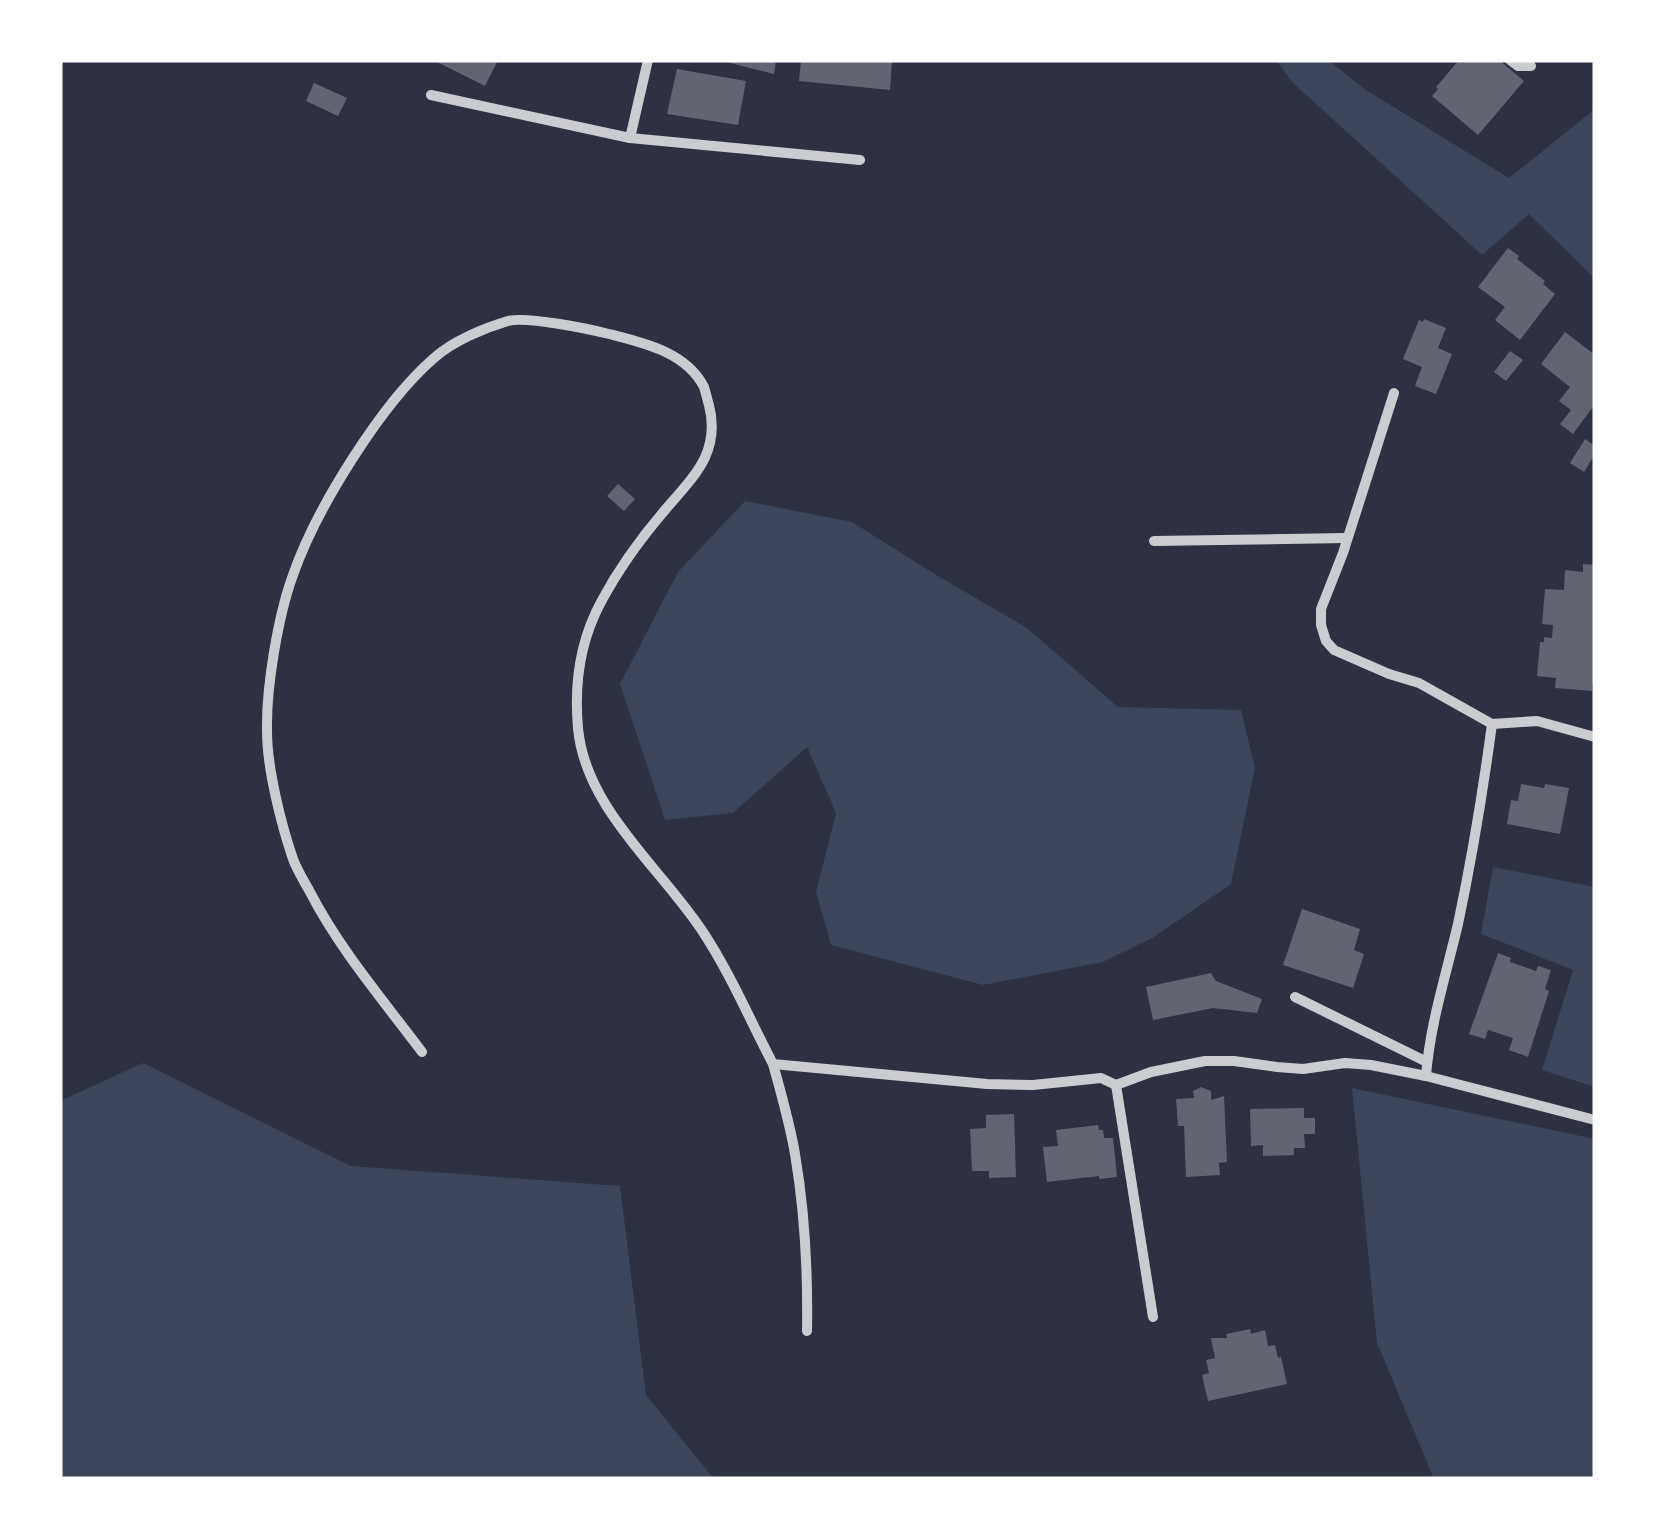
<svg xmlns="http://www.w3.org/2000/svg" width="1655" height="1539" font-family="'Noto Serif',serif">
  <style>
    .green { fill: #3c4559 }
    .building { fill: #626471 }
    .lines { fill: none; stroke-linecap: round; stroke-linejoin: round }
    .minor { stroke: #caccd0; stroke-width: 10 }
  </style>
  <rect width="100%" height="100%" fill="#2d3142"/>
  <g class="green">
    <path d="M1276,60H1328L1366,90L1509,178L1595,109V279L1529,214L1482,255L1292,82Z"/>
    <path d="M745,501L852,522L933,573L1027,628L1118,707L1241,710L1255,768L1231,884L1154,937L1103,962L983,985L831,945L816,892L836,813L807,747L733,813L665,820L620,684L678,572Z"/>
    <path d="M1493,867L1595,887V1087L1542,1070L1573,970L1481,934Z"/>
    <path d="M143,1063L351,1166L620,1186L646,1395L714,1479H60V1101Z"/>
    <path d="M1352,1088L1595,1139V1479H1434L1377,1343Z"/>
  </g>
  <g class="building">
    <path d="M433,60H498L485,86Z"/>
    <path d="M718,60H776L774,74Z"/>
    <path d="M801,60H892L890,90L799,81Z"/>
    <path d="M1459,60L1463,63L1466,60H1499L1524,81L1478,135L1432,96L1438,89L1436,87Z"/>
    <path d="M677,69L746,81L738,125L667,114Z"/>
    <path d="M314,83L347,98L338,116L306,101Z"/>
    <path d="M1508,248L1519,256L1517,259L1545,281L1543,284L1555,294L1520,340L1495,320L1505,307L1478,287Z"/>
    <path d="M1424,319L1446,328L1438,348L1452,354L1436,394L1415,386L1422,367L1403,359L1419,320L1423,322Z"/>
    <path d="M1565,332L1595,355V404L1573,434L1560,424L1571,410L1559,401L1570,387L1541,364Z"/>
    <path d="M1510,351L1523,360L1506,381L1494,372Z"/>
    <path d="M1585,439L1595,446V454L1584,472L1570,463Z"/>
    <path d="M618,484L635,499L624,511L607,496Z"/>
    <path d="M1583,564L1595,565V684L1592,683V691L1555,688L1556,678L1537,676L1540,642H1544V637L1552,638L1553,625L1542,624L1545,589L1564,590L1565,570L1583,572Z"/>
    <path d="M1521,784L1544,788L1545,784L1569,788L1560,834L1507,824L1511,800L1518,801Z"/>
    <path d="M1302,909L1360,929L1354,950L1364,954L1353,988L1283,965Z"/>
    <path d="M1498,953L1511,958L1510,962L1536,971L1538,966L1551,970L1545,989L1549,991L1528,1057L1509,1050L1513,1038L1488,1030L1485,1039L1469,1034Z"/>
    <path d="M1211,973L1216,981L1262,999L1257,1013L1213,1008L1153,1020L1146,987Z"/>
    <path d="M1201,1087L1211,1091V1100L1224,1096L1227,1162L1219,1163L1220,1175L1186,1177L1184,1126H1178L1176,1099L1194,1098L1193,1091Z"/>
    <path d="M1304,1108V1118H1315V1134H1304L1305,1148H1294V1155L1263,1156V1145L1251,1146L1250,1109Z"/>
    <path d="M1014,1114L1016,1177L989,1178V1171H972L970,1129L986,1128V1115Z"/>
    <path d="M1098,1125L1099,1130H1103L1104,1138H1113L1117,1177L1099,1179V1176L1047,1182L1043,1147L1058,1146L1056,1130Z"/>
    <path d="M1250,1329L1251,1334L1265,1330L1268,1346L1275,1345L1278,1358L1281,1357L1287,1384L1208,1401L1202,1375L1209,1373L1206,1360L1215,1358L1211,1338H1227L1226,1334Z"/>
  </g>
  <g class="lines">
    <g class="minor">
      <path d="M1510,60L1518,66H1531"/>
      <path d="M431,95L630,138L860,160"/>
      <path d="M630,138L648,60"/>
      <path d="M1394,393L1343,553L1321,609V625L1326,641L1334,650L1389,674L1419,683L1492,724L1537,721L1595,737"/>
      <path d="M1154,541L1347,538"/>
      <path d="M1295,997L1427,1062"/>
      <path d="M422,1052C383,1000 340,950 310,892C304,881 297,870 293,859C281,824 267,768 267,731C266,688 278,616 293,575C316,509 381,404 434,358C453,341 484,328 508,321C527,316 589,329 609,334C644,343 686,352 704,387C706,393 707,399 709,405C721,453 693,477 665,510C641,538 618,570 601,602C580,641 574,684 578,728C585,808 661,868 703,932C730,973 750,1020 773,1064L987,1084L1033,1085L1101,1078L1116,1085L1151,1072L1205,1061H1234L1277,1067L1303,1069L1345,1063L1371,1065L1426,1076L1595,1120"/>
      <path d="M773,1064C781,1093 790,1124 795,1154C805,1213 808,1272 807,1331"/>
      <path d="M1426,1076C1430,1024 1446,975 1458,924C1472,858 1483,791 1492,724"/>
      <path d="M1116,1085L1153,1317"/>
    </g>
  </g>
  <rect width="1655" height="1539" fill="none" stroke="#ffffff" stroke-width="125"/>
</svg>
